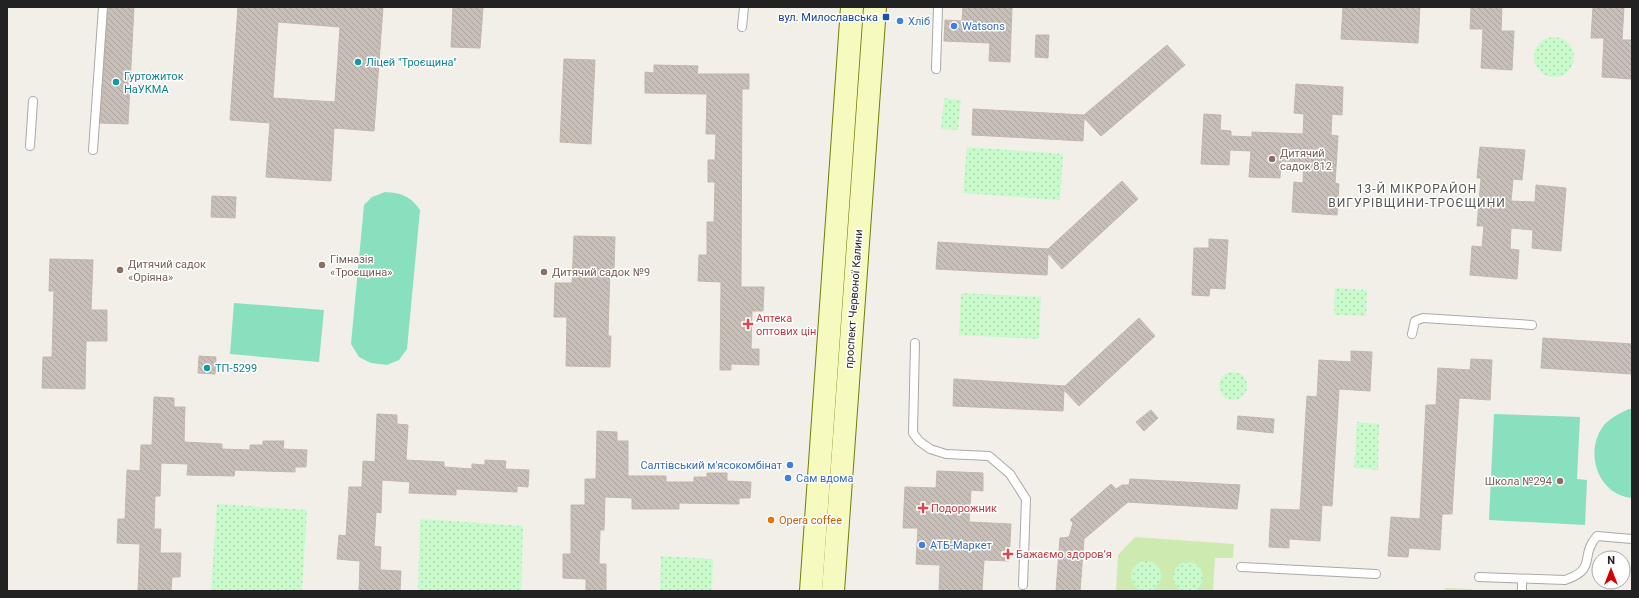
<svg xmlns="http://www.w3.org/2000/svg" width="1639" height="598" font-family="Roboto,sans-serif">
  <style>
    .grass { fill: #cdebb0 }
    .park { fill: url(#park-dots) }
    .pitch { fill: #88e0be }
    .building { fill: url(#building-back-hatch); stroke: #c4b6ab; fill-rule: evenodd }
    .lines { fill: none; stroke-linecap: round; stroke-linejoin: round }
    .service-casing { stroke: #a9a9a9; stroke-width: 10 }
    .secondary-casing { stroke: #707d05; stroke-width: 24 }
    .service { stroke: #fff; stroke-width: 8 }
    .secondary { stroke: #f7fabf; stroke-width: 22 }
    .transit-dot { fill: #1a4fb4; stroke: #fff; stroke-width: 1.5 }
    .shop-dot { fill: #3f7fe0; stroke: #fff; stroke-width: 1.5 }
    .culture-dot { fill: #0f9aa8; stroke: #fff; stroke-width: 1.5 }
    .education-dot { fill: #8d6e63; stroke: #fff; stroke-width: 1.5 }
    .health-dot { fill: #e0444e; stroke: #fff; stroke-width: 1.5 }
    .food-dot { fill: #e8710a; stroke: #fff; stroke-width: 1.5 }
    .labels { text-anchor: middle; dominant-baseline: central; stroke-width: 3; stroke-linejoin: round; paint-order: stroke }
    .transit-label { font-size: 11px; fill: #164399; stroke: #fff; text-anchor: end }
    .shop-label { font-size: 11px; fill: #366cbe; stroke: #fff; text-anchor: start }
    .culture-label { font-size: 11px; fill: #0d838f; stroke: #fff; text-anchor: start }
    .education-label { font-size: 11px; fill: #785e54; stroke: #fff; text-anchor: start }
    .street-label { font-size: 11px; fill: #222; stroke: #fff }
    .health-label { font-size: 11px; fill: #be3a42; stroke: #fff; text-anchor: start }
    .food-label { font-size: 11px; fill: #c56008; stroke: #fff; text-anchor: start }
    .neighbourhood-label { font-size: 12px; letter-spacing: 1px; fill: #555; stroke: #fff }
  </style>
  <defs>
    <pattern id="park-dots" width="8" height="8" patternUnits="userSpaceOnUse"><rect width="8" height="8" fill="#c8facc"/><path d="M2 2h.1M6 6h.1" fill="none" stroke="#acd6af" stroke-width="1.8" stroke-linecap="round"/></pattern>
    <pattern id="building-back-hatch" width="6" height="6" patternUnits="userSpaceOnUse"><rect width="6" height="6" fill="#c7bfb8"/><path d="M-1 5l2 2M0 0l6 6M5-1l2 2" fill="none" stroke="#aba49e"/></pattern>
  </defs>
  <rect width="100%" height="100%" fill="#f2efe9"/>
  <g class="grass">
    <path d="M1135,537L1234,544L1233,558H1215L1213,591H1116L1118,555Z"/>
    <path d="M1445,588L1471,589L1473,591H1445Z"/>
  </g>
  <g class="park">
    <circle cx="1554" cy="57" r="20"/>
    <path d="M944,98L961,100L958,130L941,129Z"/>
    <path d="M967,147L1063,154L1060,200L963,193Z"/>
    <path d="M1335,288L1367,290L1366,316L1334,315Z"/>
    <path d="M961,293L1041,297L1039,339L959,335Z"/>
    <circle cx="1233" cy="386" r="14"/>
    <path d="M1357,422L1379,424L1378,470L1354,468Z"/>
    <path d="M217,504L307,510L302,591H211Z"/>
    <path d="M420,519L523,526L521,591H418Z"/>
    <path d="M661,556L713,559L712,591H660Z"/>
    <circle cx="1146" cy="576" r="15"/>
    <circle cx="1188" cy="577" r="15"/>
  </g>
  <g class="pitch">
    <path d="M385,192C402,193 410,196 420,210L407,349L399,360L387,365L371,363L359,357L351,344L364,205L372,197Z"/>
    <path d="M234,303L324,310L319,362L230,354Z"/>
    <path d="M1629,409H1632V498C1597,495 1583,450 1605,424C1612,417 1620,413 1629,409Z"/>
    <path d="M1494,414L1580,417L1577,479L1587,480L1585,525L1489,520Z"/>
  </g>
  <g class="building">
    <path d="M108,7H134L128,124L100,123Z"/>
    <path d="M238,7H383L374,131L334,128L331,181L266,177L270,123L230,120ZM278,22L340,27L335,102L273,98Z"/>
    <path d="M453,7H483L480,48L451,47Z"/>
    <path d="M963,7H1012L1010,62L989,61L990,43L944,41L945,20L962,21Z"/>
    <path d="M1343,7H1420L1418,43L1341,39Z"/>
    <path d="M1471,7H1502L1501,31H1514L1512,70L1481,68L1483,29H1470Z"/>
    <path d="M1593,7H1624L1622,40H1632V79L1602,77L1604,38H1591Z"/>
    <path d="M1036,35H1049L1048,58L1035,57Z"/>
    <path d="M1167,45L1185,65L1101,136L1084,118L1083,141L972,135L973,109L1084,115Z"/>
    <path d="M564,59L595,60L591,144L560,142Z"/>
    <path d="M654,65L698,66L697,74H749V89H742L741,287H764L763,311H752L751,349H759V365L731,364V370H720L721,282L698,281L699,255H707V222H714L715,182H708V160H715L716,134H706L707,94L645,93V72L654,73Z"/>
    <path d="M1296,84L1343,87L1342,115L1332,114L1331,135L1338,136L1335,183L1339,184L1337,215L1292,212L1294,182L1303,183L1304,162L1281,161L1280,178L1249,177L1251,151L1230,150L1229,165L1201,164L1204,114L1221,115L1220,130L1231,131V136L1252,137V132L1303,134L1304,114L1294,113Z"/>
    <path d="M1480,147L1525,150L1522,180L1513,179L1511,201L1535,202L1536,185L1566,188L1561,251L1532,248L1533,230L1511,228L1510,249L1519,250L1517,279L1470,275L1472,246L1482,247L1484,226H1477L1481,178H1477Z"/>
    <path d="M1122,181L1138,199L1062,269L1048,253L1047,275L936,269L938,242L1048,249Z"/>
    <path d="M212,196L236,197L235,218L211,217Z"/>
    <path d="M574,236L615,237L614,269H610L608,336H611L610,367L566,366L567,317H554L555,283H572Z"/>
    <path d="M1209,239L1228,240L1225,289L1210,288L1209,296L1192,295L1194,248H1209Z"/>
    <path d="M50,259L93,260L91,310H107V341H86L85,389L42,388L43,357H52L54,291H49Z"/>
    <path d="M1139,318L1155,336L1079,406L1064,390L1063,411L953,406L954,379L1065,386Z"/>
    <path d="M1543,338L1632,344V374L1541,368Z"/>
    <path d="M1351,351L1372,352L1370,391L1339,389L1332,506L1322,505L1320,541L1289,539V548L1269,547L1271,509L1300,510L1307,396L1317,397L1319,360L1351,362Z"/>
    <path d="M199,356L216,357L215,374L198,373Z"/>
    <path d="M1471,359L1492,360L1490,400L1459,398L1452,514H1442L1440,550L1409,548L1408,557L1388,556L1391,517L1420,519L1426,405H1436L1438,368L1470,370Z"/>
    <path d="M154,397L174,398V407H185L184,442L222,444V449L250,450V445H263V441H284L283,449L307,450L306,467H295V472L235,470L234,476L187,475L188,464L161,463L160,496H155L154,529H161L160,553H181L180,577H172L171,591H138L140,544L117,543L118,519H125L127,470L140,471L141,445H152Z"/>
    <path d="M1151,410L1158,418L1144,431L1136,422Z"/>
    <path d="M377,414L397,415V424L408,425L406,460L444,462V467L472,469V464L485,465V460L506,461L505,469L529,470L528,487L517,486V492L456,489V495L409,493L410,482L382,480L381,513L376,512L374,546L381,547L380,570L401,571L400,591H359L360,561L337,559L339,535L346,536L349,487H362L363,461L375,462Z"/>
    <path d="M1238,416L1274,419L1273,433L1237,429Z"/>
    <path d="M597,431L617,432V441H628V476H666V482H694V477H707V473H727V481L751,482L750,498H739V504L679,503V509H632V498L605,497L604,530H600L599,564H606V591H586V579L563,578V554H571V505H585V479H596Z"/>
    <path d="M937,471L983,473V491L971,490L969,522L1011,524L1009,561L984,560L982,591H939L940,565L916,564L918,528H903L905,487L936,488Z"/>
    <path d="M1130,479L1240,485L1237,509L1128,502L1084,539L1080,591H1056L1060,538L1069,537L1073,523L1070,520L1111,484L1116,489L1122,485H1129Z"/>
  </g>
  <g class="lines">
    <defs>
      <g id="service">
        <path d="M742,27L744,7"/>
        <path d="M936,69L938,7"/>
        <path d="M30,146L33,101"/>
        <path d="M93,150L103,7"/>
        <path d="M1412,334L1415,321L1423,318L1532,325"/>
        <path d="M915,343L913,433L919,441L930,449L946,454L989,456L1010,474L1026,499L1023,585"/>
        <path d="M1241,567L1376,574"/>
        <path d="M1479,577L1565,580C1598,569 1579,556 1597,536L1632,539"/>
        <path d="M1522,591V579"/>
      </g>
      <g id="secondary">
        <path d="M811,591L852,7"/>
        <path d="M833,591L875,7"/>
      </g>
    </defs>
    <use href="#service" class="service-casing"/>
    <use href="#secondary" class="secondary-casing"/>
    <use href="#service" class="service"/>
    <use href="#secondary" class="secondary"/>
  </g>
  <rect class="transit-dot" x="882" y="13" width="8" height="8" rx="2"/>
  <g class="shop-dot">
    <circle cx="900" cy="21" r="4"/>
    <circle cx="954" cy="26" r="4"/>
    <circle cx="790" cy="465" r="4"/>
    <circle cx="788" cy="478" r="4"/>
    <circle cx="922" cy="545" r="4"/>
  </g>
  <g class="culture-dot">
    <circle cx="358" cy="62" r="4"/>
    <circle cx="116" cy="82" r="4"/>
    <circle cx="207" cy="368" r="4"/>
  </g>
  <g class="education-dot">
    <circle cx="1272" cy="159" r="4"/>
    <circle cx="322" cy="265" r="4"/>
    <circle cx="120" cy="270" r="4"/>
    <circle cx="544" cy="272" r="4"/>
    <circle cx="1560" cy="481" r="4"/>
  </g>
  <g class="health-dot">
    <path d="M746 318h4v4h4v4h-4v4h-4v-4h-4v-4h4z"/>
    <path d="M921 502h4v4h4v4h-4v4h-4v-4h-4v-4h4z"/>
    <path d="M1006 548h4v4h4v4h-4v4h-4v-4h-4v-4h4z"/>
  </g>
  <circle class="food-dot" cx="771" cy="520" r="4"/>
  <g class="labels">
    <g class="transit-label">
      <text x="878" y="17">вул. Милославська</text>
    </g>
    <g class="shop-label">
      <text x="908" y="21">Хліб</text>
      <text x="962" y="26">Watsons</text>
      <text x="782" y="465" text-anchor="end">Салтівський м'ясокомбінат</text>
      <text x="796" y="478">Сам вдома</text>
      <text x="930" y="545">АТБ-Маркет</text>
    </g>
    <g class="culture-label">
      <text x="366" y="62">Ліцей "Троєщина"</text>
      <text x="124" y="76">Гуртожиток<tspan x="124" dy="13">НаУКМА</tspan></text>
      <text x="215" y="368">ТП-5299</text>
    </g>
    <g class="education-label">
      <text x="1280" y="153">Дитячий<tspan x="1280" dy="13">садок 812</tspan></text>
      <text x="330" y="259">Гімназія<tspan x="330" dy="13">«Троєщина»</tspan></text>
      <text x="128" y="264">Дитячий садок<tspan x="128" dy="13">«Оріяна»</tspan></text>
      <text x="552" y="272">Дитячий садок №9</text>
      <text x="1552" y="481" text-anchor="end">Школа №294</text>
    </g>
    <g class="street-label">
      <text transform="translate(854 299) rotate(-86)">проспект Червоної Калини</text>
    </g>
    <g class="health-label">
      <text x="756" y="318">Аптека<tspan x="756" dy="13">оптових цін</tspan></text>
      <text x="931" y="508">Подорожник</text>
      <text x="1016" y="554">Бажаємо здоровʼя</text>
    </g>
    <g class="food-label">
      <text x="779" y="520">Opera coffee</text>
    </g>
    <g class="neighbourhood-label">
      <text x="1417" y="189">13-Й МІКРОРАЙОН<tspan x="1417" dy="14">ВИГУРІВЩИНИ-ТРОЄЩИНИ</tspan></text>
    </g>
  </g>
  <rect width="1639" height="598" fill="none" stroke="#222222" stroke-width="16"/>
  <g transform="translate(1611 570)"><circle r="19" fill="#ffffff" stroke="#a7a7a7"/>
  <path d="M0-3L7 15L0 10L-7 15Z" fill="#d40000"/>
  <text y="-6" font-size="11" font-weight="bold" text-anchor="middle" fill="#222222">N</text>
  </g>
</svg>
